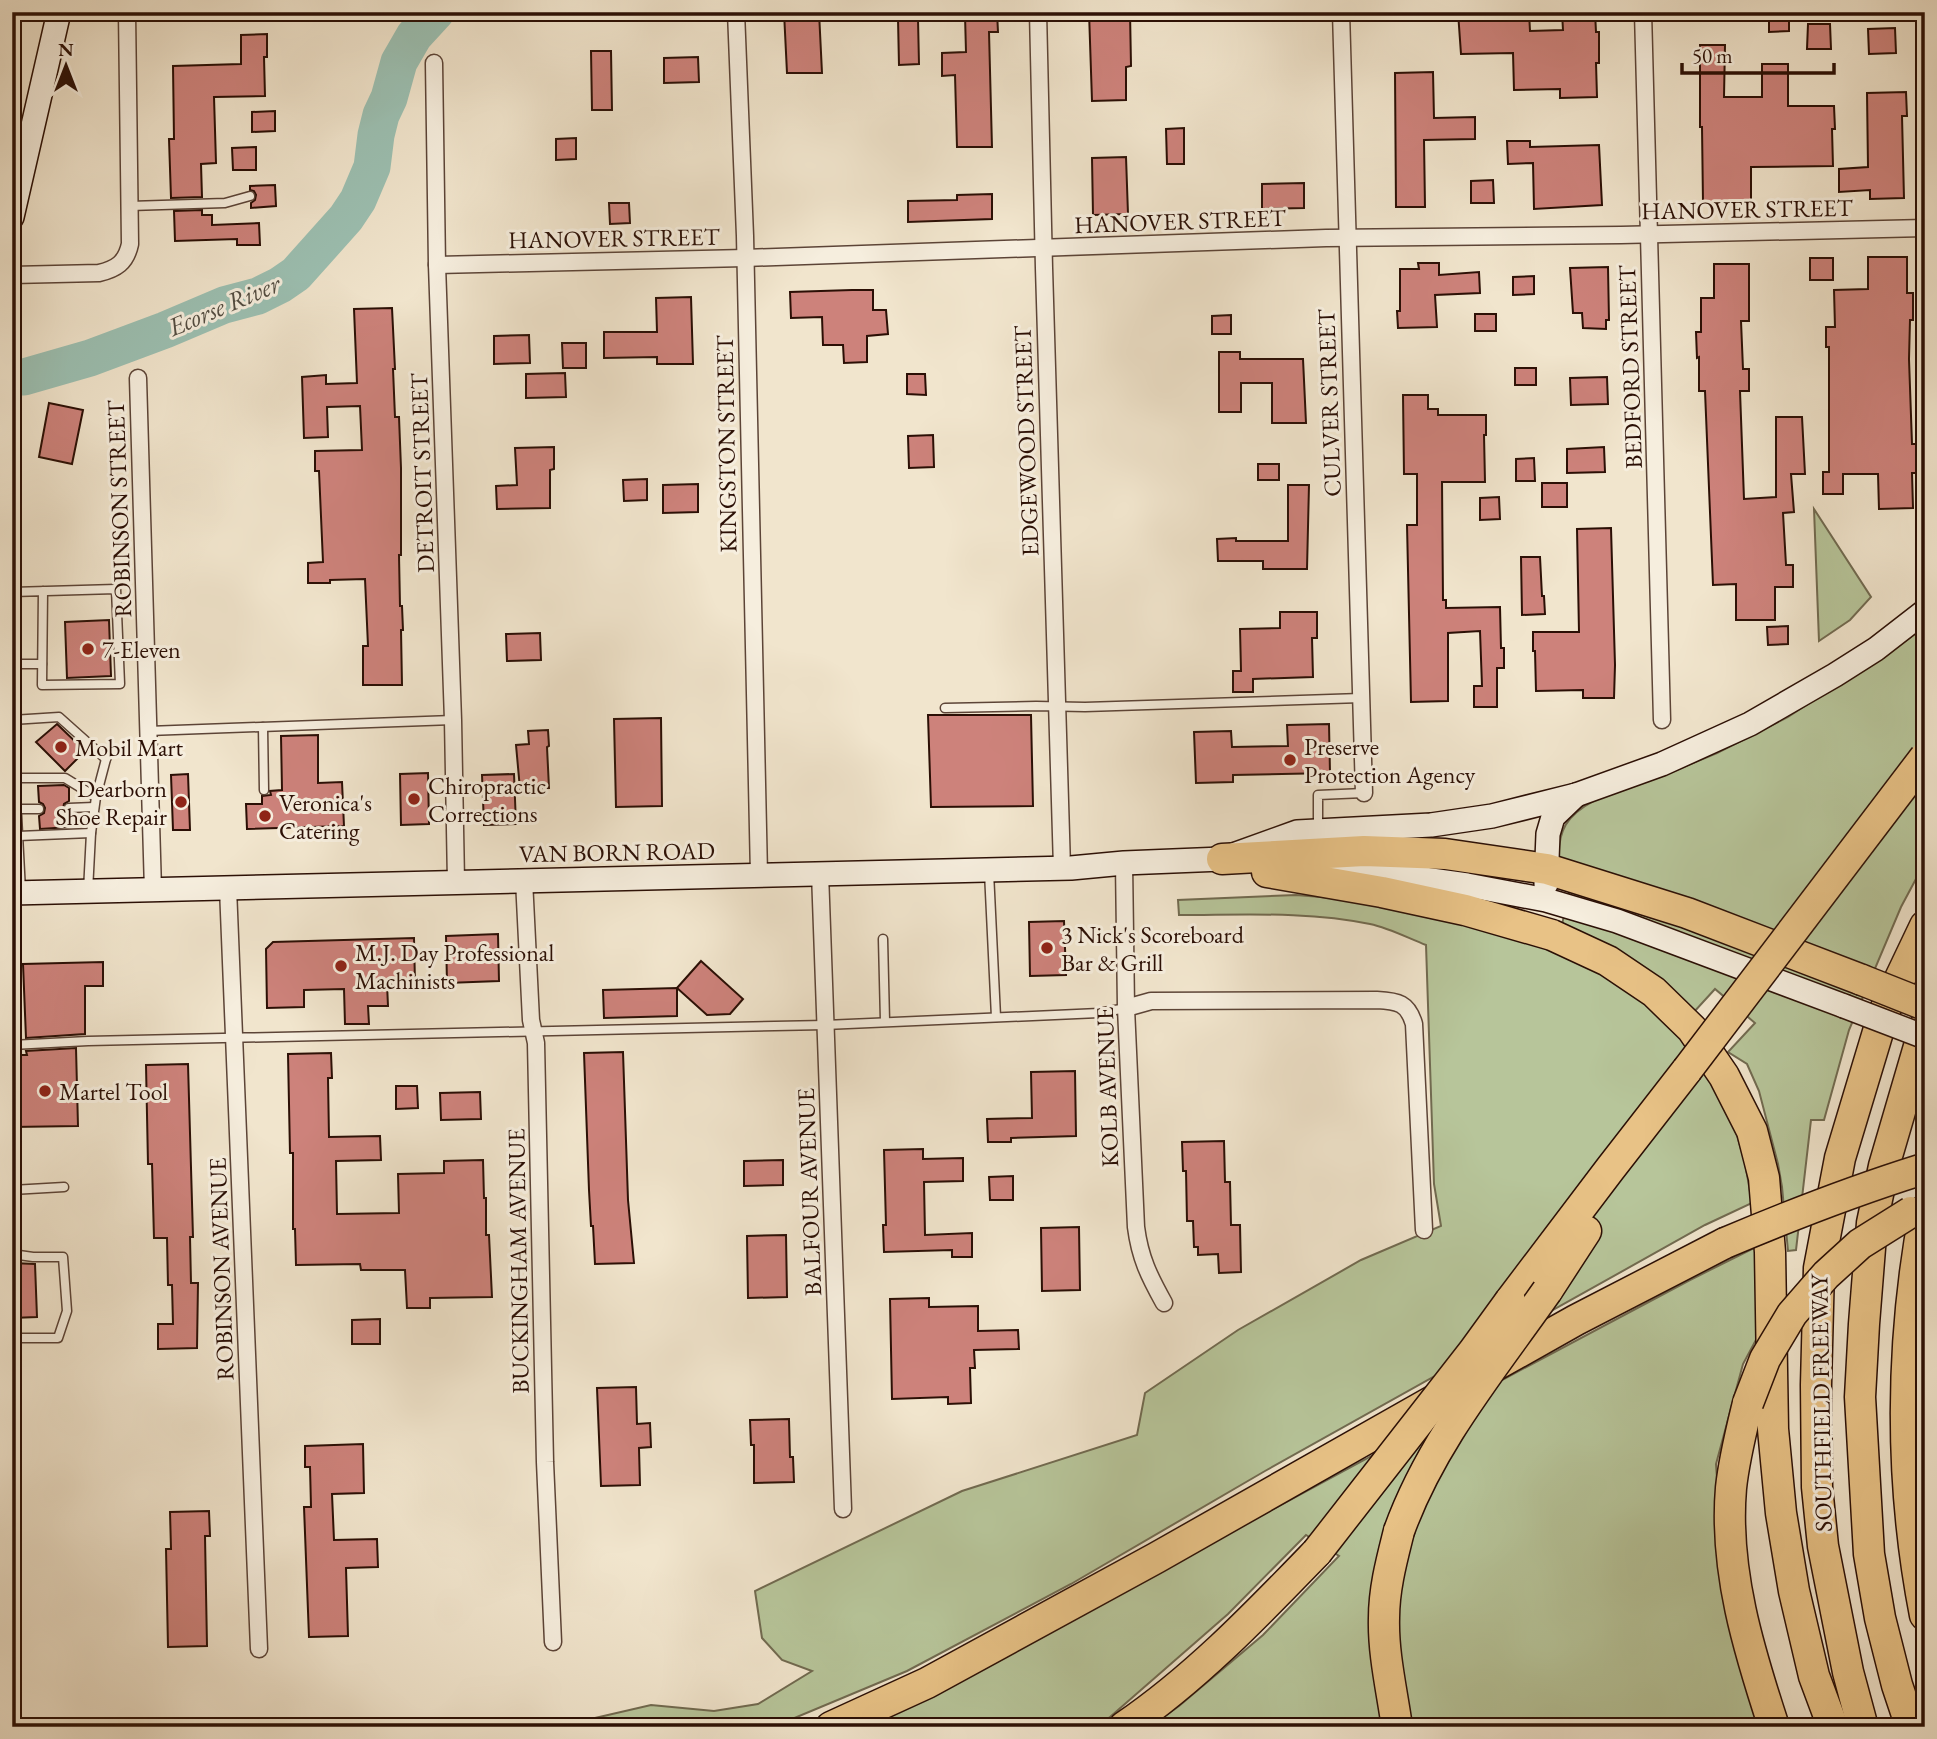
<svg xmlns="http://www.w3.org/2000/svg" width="1937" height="1739" font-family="'EB Garamond',serif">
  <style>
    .green { fill: #b7c59a; stroke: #716a50; stroke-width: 2 }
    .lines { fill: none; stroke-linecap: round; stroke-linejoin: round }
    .river { stroke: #9cc0b2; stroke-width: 37 }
    .building { fill: #cd827b; stroke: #2b0f05; stroke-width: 2 }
    .lane-casing { stroke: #5c4437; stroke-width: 11 }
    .street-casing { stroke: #5c4437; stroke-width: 19 }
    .secondary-casing { stroke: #2b0f05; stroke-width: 26 }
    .highway-casing { stroke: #2b0f05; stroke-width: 33 }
    .lane { stroke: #f6eede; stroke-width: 8 }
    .street { stroke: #f6eede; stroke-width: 16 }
    .secondary { stroke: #f6eede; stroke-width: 23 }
    .highway { stroke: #e8c286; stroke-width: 30 }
    .secondary-bridge-casing { stroke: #2b0f05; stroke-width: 26; stroke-linecap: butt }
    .highway-bridge-casing { stroke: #2b0f05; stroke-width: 33; stroke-linecap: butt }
    .secondary-bridge { stroke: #f6eede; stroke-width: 23 }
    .highway-bridge { stroke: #e8c286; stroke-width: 30 }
    .poi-dot { fill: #8f2418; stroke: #f6eede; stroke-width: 2.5 }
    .labels { text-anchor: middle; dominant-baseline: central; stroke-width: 6; stroke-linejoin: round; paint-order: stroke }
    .street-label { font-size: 24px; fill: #2b0f05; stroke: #f6eede }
    .poi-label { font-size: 24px; fill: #2b0f05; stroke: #f6eede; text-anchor: start }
    .water-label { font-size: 26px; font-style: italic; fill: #534d42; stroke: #f6eede }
  </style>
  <rect width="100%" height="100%" fill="#f1e5cd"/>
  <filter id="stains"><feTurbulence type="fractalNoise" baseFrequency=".00286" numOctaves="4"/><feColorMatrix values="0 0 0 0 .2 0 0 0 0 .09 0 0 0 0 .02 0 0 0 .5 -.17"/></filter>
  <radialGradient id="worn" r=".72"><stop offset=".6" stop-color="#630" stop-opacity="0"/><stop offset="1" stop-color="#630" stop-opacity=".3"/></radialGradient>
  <g class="green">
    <path d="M1814,509L1871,597L1850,620L1819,641Z"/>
    <path d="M1925,626V862L1901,907L1849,1030L1824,1120H1811L1796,1250L1788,1251L1782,1187L1778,1164L1759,1091L1747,1064L1728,1052L1755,1023L1715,989L1694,1012L1561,929L1574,871L1559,862C1557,830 1567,815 1595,800L1662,776L1717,753L1788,717L1904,642Z"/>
    <path d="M1296,895L1371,901L1524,940L1595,969L1637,994L1681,1038L1712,1075L1734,1125L1745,1163L1752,1203L1705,1225L1265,1471L1071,1584L907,1671L773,1727H556L651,1705L714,1711L758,1704L812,1671L782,1660L762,1638L755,1591L962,1491L1137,1435L1145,1393L1238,1330L1361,1260L1441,1226L1434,1184L1426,945C1408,938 1389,928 1370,924C1308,911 1242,915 1179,915L1178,900Z"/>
    <path d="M1756,1247L1757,1338L1743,1364L1716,1464L1725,1599L1760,1727H1150L1179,1706L1263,1635L1339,1556L1306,1535L1228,1614L1110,1717L1095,1727H869L1366,1459L1502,1380L1690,1280Z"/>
  </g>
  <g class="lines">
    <path class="river" d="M24,377L90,358L165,330L224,305L258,296L280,285L296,274L346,218L358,200L372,167L376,135L381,115L389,98L399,62L414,36L436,12"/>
  </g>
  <g class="building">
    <path d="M784,12H819L822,73H787Z"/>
    <path d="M975,12H997L998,32H989L992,147H957L955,75L942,76V53L966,52L965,15H975Z"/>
    <path d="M1089,12H1130L1131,66L1126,67V100L1092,101Z"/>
    <path d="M1458,12H1529L1530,31L1563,30L1562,12H1595L1596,32H1599V63H1596L1597,97L1560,98V89L1514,90L1513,53L1461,54Z"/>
    <path d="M1769,13H1789V31L1769,32Z"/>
    <path d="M898,19H918L919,64L899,65Z"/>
    <path d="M1808,24H1830L1831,49H1807Z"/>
    <path d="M1895,28L1896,53L1869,54L1868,29Z"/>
    <path d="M267,34V57H264L265,96L214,97L216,163L201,164L202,197L171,198L169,139H174L173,66L241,64V35Z"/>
    <path d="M1700,45H1725L1724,97H1762V64H1788V106H1834L1835,129H1832L1833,166L1751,167V202H1703L1702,127H1700Z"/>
    <path d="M591,51H611L612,110H592Z"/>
    <path d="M698,57L699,82L664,83V58Z"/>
    <path d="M1433,72L1434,118L1475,117V139L1424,140L1425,207H1396L1395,73Z"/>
    <path d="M1906,92L1907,116H1902L1904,198L1870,199V190L1839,192V169L1868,167L1867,93Z"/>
    <path d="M275,111V131L252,132V112Z"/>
    <path d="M1184,128V164H1167L1166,129Z"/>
    <path d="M576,138V159L556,160V139Z"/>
    <path d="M1507,141H1530V147L1599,145L1602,205L1534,209L1533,163L1508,164Z"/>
    <path d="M256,147V170H233L232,148Z"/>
    <path d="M1126,157L1128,214L1093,215L1092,158Z"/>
    <path d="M1493,180L1494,203H1471V181Z"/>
    <path d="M1304,183V208L1262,209V184Z"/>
    <path d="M275,185L276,206L251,208V203L255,200L256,195L254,191L250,190V186Z"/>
    <path d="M992,194V219L908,222V201L957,200V195Z"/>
    <path d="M609,203H629L630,223L610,224Z"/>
    <path d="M202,210V215H212V225L259,223L260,245H237V239L175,241L174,211Z"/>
    <path d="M1868,257H1907V293H1913V320H1910L1909,359L1912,444H1917L1918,473H1912L1913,508L1879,509L1878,474H1843V494H1823V472H1829V347H1826V327H1835L1834,290L1868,289Z"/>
    <rect x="1810" y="258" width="23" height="22"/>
    <path d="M1418,263H1439V275L1479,272L1480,293L1435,295L1437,327L1398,328L1397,311H1400V269H1419Z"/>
    <path d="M1714,264H1749V321H1741L1743,369H1749V391H1740L1744,499L1776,497V417H1802L1805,474H1791L1794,512L1783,513L1786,565H1793V587H1775V620H1736V584L1713,585L1705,391H1699V357L1697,358L1696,332H1701V298H1714Z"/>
    <path d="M1608,267L1609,320H1606V329L1583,328L1582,313H1573L1570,268Z"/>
    <path d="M1534,276V294L1513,295V277Z"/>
    <path d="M852,290H873V310H886L888,334L867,336V362L844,363L843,345H823L822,317L791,318L790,292Z"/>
    <path d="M691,297L693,364H657V357L604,358V332H657L656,298Z"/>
    <path d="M392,308L395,369H393L395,417H399L401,468V555H399L400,606H402L403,630H401L402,685H363V646H368L365,579L330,580V583H308V563L323,562L319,471H315V451L362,450L360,406L327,407L328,437L304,438L302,377L326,375V384L357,383L354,309Z"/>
    <rect x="1475" y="314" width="21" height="17"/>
    <path d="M1231,315V334H1212V316Z"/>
    <path d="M529,335L530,363L494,364V336Z"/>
    <path d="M562,343H586V368H563Z"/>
    <path d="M1219,352H1240V359H1303L1306,423H1272V383H1241V412H1219Z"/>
    <rect x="1515" y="368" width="21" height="17"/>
    <path d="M565,373L566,397L526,398V374Z"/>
    <path d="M907,374H925L926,395L907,394Z"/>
    <path d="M1607,377L1608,404L1571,405L1570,378Z"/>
    <path d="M1403,395H1428V409H1438V415H1486V435H1484L1485,482H1442L1443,600H1446V608L1500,607L1501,648H1504V668H1497V707H1474V686H1482L1480,631L1448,633V701L1411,702L1407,525H1417V474H1404Z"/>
    <path d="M49,403L83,410L72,464L39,457Z"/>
    <path d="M933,435L934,467L909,468L908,436Z"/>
    <path d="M554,447V469L550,470V508L497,509L496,486L517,485L515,448Z"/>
    <path d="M1604,447L1605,472L1567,473V449Z"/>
    <path d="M1534,458L1535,481H1516V459Z"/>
    <rect x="1258" y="464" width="21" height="16"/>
    <path d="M647,479V500L624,501L623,480Z"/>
    <rect x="1542" y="483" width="25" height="24"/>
    <path d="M698,484V512L663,513V485Z"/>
    <path d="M1288,485H1309L1307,569H1263V561H1218L1217,539L1236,538V541H1288Z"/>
    <path d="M1499,497L1500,519L1480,520V498Z"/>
    <path d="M1611,528L1615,665L1614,698H1583V690L1536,691L1535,651H1533V632H1579L1577,529Z"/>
    <path d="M1521,557H1540L1542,596H1544L1545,614L1522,615Z"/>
    <path d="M1280,612H1317V638H1312L1313,677L1253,679V692H1233V671H1241L1240,629L1280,628Z"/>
    <path d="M109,620L111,676L67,678L65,622Z"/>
    <path d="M1788,626V644L1768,645L1767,627Z"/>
    <path d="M540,633L541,660L507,661L506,634Z"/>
    <path d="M928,715H1031L1033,806L931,807Z"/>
    <path d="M661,718L662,806L616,807L614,719Z"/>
    <path d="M57,724L85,751L65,771L36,742Z"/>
    <path d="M1329,724L1330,773L1233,775V782L1196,783L1194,732L1231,731L1232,747L1288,746L1287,725Z"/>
    <path d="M548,730L549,746L547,747L549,788L520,789L516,745L529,744L528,731Z"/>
    <path d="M318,735V783L342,782L344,826L247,829L246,804H262V796L271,795L270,791L282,790L281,736Z"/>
    <path d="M428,773L429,824L401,825L400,774Z"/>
    <path d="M188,774L190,830H173L171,775Z"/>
    <path d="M514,774L516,824L484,825L482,775Z"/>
    <path d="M64,785L69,788V801L64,804L63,809L65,813L70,815V827L40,829L39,816L44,813L45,808L43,804L39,802L38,786Z"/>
    <path d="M1064,921L1066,975L1030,976L1029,922Z"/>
    <path d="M498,934L499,981L447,983L446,936Z"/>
    <path d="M414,938L415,983L387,984L388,1006H368L369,1024H345L344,989L304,990V1007L267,1008L266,949L273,942Z"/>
    <path d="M701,961L743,999L730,1014L707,1015L677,988Z"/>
    <path d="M103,962V986H85V1034L26,1038L23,964Z"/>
    <path d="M677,988V1016L604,1018L603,990Z"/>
    <path d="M76,1048L78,1126L12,1127V1055H27L26,1051Z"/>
    <path d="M623,1052L628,1200L634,1263L595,1264L593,1226H591L589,1190L584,1053Z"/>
    <path d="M331,1053L332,1078H328L329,1137L380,1136L381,1160L336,1161L337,1214L399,1213L398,1174L444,1173V1161L483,1160L484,1198H486V1235H489L492,1297L430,1298V1308H407L405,1270H361L360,1264L296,1265L295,1229H293V1153H290L288,1054Z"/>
    <path d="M188,1064L193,1237H190L191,1283H198L197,1348L158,1349V1324H173L172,1285H168L167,1238H154L152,1164H148L146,1065Z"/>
    <path d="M1075,1071L1076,1136L1011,1138V1142H988L987,1119L1032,1118L1031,1072Z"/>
    <path d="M396,1086H417L418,1108L396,1109Z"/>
    <path d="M480,1092L481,1119L441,1120L440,1093Z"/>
    <path d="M1224,1141L1225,1182H1230L1231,1225H1240L1241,1272L1219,1273L1218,1254L1198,1255V1247H1194L1193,1221H1187L1186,1171H1183L1182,1142Z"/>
    <path d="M923,1149V1159L963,1158V1181L924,1182L925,1235L972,1233V1257H952V1250L884,1252L883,1225H886L884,1150Z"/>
    <path d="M783,1160V1185L744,1186V1161Z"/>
    <path d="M1013,1176V1200H990L989,1177Z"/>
    <path d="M1079,1227L1080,1290L1042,1291L1041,1228Z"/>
    <path d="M786,1235L787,1297L748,1298L747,1236Z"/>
    <path d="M12,1263L35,1264L37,1317L12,1318Z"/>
    <path d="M929,1298V1307L978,1306V1331L1018,1330L1019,1349L974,1350L975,1368H970L971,1403L948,1404V1397L892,1399L890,1299Z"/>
    <path d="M380,1319V1344H352V1320Z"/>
    <path d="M636,1387L637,1424L650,1423L651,1447L639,1448L640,1485L601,1486L597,1388Z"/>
    <path d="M789,1419L790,1457H793L794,1482L754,1483V1445H751L750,1420Z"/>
    <path d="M363,1444L364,1493L332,1494L334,1540L377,1539L378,1567L346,1568L348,1636L309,1637L304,1507H311L310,1467H305V1446Z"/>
    <path d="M209,1511L210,1536H205L207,1646L168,1647L166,1549H171L170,1512Z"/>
  </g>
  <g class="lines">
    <defs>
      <g id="lane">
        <path d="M130,206L225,203L250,196"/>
        <path d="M12,592L116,589L120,684L42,685L43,591"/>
        <path d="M12,664H42"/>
        <path d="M945,708L1036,706L1085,707L1361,698"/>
        <path d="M12,720L59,717L106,759"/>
        <path d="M12,725L16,797"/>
        <path d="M263,727L264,790"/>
        <path d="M148,731L453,720"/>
        <path d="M15,778H65L96,797"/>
        <path d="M12,797H16L21,891"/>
        <path d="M69,808L94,807"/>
        <path d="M17,809H39"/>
        <path d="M1318,828V795L1364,793"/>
        <path d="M18,836L91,833"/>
        <path d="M989,872L996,1017"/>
        <path d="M88,891L91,833L96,797L106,759"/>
        <path d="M883,939L885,1021"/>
        <path d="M12,1045L88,1041L825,1025L1099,1013L1126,1008"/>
        <path d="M12,1190L64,1187"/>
        <path d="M12,1254L33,1257H63L67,1311L58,1338H12"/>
      </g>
      <g id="street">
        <path d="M736,12L745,236L759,875"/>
        <path d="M1038,12L1044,268L1062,868"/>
        <path d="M1341,12L1364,793"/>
        <path d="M1643,12L1662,720"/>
        <path d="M434,63L437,265L453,720L456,882"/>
        <path d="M437,265L745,258L1326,238L1621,235L1925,228"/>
        <path d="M12,275L99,273C116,269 126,263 130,244L127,12"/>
        <path d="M138,378L153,890"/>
        <path d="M1124,863L1126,1008L1136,1227C1140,1258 1149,1276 1164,1303"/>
        <path d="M820,873L843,1509"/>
        <path d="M524,880L531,1020L536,1043L545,1462L553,1642"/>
        <path d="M228,888L259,1649"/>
        <path d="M1126,1008L1151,1001L1377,1000C1398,1001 1408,1003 1414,1024L1424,1230"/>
      </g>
      <g id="secondary">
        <path d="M12,217L59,12"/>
        <path d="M1328,872L1402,876L1467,885L1546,900L1617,921L1844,1006"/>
        <path d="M1546,884L1548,834L1553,817L1576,795"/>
        <path d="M12,893L1071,868L1124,863L1222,859L1297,832L1431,825L1492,816L1576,795L1662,764L1750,724L1835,675L1876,649L1925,611"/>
      </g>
      <g id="highway">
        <path d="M1222,859L1364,851L1445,854L1547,869L1687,913L1862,980"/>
        <path d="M1267,872L1382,892L1465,910L1552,935L1608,961L1654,992L1692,1029L1724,1076L1752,1131L1764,1178L1770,1252L1773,1429L1781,1513L1794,1591L1814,1676L1833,1727"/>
        <path d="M1925,1210C1900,1342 1899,1482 1925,1615"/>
        <path d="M1547,1291L1586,1231"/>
        <path d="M1510,1301L1610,1169L1687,1070"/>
        <path d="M1487,1370L1576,1320L1725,1243"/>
        <path d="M1748,1403C1741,1432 1734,1459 1731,1488C1724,1570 1749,1651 1774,1727"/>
        <path d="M1862,1724L1848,1672L1823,1546L1817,1487L1816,1385L1819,1268L1840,1158L1884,1012L1925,926"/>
        <path d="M831,1727L927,1683L1156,1558L1438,1398"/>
        <path d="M1124,1727C1196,1678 1257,1614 1317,1552"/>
        <path d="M1397,1727C1392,1691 1383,1654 1384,1618C1384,1588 1392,1559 1399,1531"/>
        <path d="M1911,1727L1897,1685L1880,1618L1869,1554L1860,1397L1864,1324L1872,1223L1884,1166L1925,1026"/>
      </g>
    </defs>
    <use href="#lane" class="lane-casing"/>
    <use href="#street" class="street-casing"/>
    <use href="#secondary" class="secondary-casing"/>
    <use href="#highway" class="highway-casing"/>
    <use href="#lane" class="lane"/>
    <use href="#street" class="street"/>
    <use href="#secondary" class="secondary"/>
    <use href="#highway" class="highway"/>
    <defs>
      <path id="secondary-bridge" d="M1844,1006L1925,1037"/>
      <g id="highway-bridge">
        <path d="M1862,980L1925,1005"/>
        <path d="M1687,1070L1925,757"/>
        <path d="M1725,1243C1789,1216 1853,1191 1920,1170"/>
        <path d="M1748,1403L1765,1359L1792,1314L1826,1275L1860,1244L1911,1212"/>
        <path d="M1399,1531C1431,1442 1493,1368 1547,1291"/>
        <path d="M1317,1552L1473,1352L1510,1301"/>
      </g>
    </defs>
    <use href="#secondary-bridge" class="secondary-bridge-casing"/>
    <use href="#highway-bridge" class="highway-bridge-casing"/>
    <use href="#secondary-bridge" class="secondary-bridge"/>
    <use href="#highway-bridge" class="highway-bridge"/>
  </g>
  <g class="poi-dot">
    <circle cx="88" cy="649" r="7"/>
    <circle cx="61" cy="747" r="7"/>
    <circle cx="1290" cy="760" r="7"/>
    <circle cx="414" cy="799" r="7"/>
    <circle cx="181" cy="802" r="7"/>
    <circle cx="265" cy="816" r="7"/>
    <circle cx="1047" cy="948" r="7"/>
    <circle cx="341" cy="966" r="7"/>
    <circle cx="45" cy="1091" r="7"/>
  </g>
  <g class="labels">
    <g class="street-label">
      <text transform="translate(1747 209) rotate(-1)">HANOVER STREET</text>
      <text transform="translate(1180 221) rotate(-2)">HANOVER STREET</text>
      <text transform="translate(614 238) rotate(-1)">HANOVER STREET</text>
      <text transform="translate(1630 367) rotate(-92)">BEDFORD STREET</text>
      <text transform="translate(1329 403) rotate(-92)">CULVER STREET</text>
      <text transform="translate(1026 441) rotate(-92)">EDGEWOOD STREET</text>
      <text transform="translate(726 444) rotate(-91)">KINGSTON STREET</text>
      <text transform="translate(422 473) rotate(-92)">DETROIT STREET</text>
      <text transform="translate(119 509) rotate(-92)">ROBINSON STREET</text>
      <text transform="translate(617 852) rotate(-1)">VAN BORN ROAD</text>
      <text transform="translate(1107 1087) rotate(-92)">KOLB AVENUE</text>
      <text transform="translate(809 1192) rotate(-92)">BALFOUR AVENUE</text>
      <text transform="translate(518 1261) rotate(-91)">BUCKINGHAM AVENUE</text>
      <text transform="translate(221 1269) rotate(-92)">ROBINSON AVENUE</text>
      <text transform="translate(1821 1403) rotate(-91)">SOUTHFIELD FREEWAY</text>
    </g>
    <g class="poi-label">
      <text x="102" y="649">7-Eleven</text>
      <text x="1304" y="746">Preserve<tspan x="1304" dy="28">Protection Agency</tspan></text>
      <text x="75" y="747">Mobil Mart</text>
      <text x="428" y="785">Chiropractic<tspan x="428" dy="28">Corrections</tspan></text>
      <text x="167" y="788" text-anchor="end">Dearborn<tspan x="167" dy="28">Shoe Repair</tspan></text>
      <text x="279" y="802">Veronica's<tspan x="279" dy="28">Catering</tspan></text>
      <text x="1061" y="934">3 Nick's Scoreboard<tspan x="1061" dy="28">Bar &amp; Grill</tspan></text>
      <text x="355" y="952">M.J. Day Professional<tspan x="355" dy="28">Machinists</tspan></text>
      <text x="59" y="1091">Martel Tool</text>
    </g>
    <g class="water-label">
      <text transform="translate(224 305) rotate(-23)">Ecorse River</text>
    </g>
  </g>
  <rect width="1937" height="1739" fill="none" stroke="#f1e5cd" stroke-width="42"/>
  <rect x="14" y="14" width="1909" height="1711" fill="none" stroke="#2b0f05" stroke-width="3.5"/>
  <rect x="21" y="21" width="1895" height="1697" fill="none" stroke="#2b0f05" stroke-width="2"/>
  <g transform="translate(66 66)" stroke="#f6eede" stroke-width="5" paint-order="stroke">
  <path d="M0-5L12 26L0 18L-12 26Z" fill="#2b0f05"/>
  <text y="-10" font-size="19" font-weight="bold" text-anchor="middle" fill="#2b0f05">N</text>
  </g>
  <path d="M1682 63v10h152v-10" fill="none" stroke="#2b0f05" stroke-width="3.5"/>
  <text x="1692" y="63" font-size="21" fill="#2b0f05" stroke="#f6eede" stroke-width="5" paint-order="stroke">50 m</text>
  <rect width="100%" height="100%" filter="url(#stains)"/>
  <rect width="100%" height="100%" fill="url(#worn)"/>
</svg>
